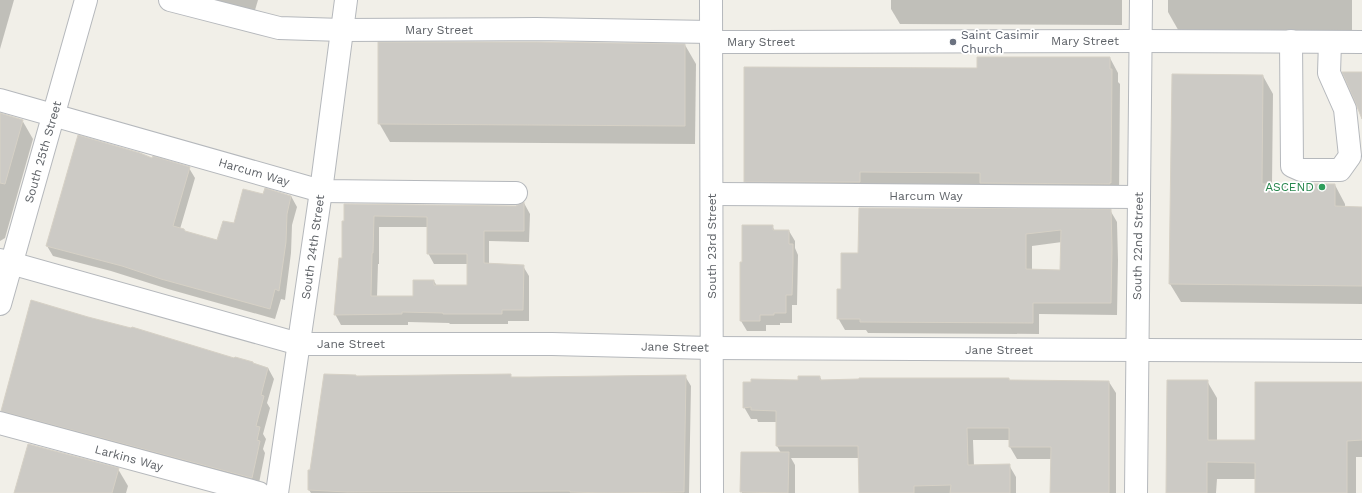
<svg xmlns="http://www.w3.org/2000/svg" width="1362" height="493" font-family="'Work Sans',sans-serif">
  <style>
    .shadow { fill: #0003; fill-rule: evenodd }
    .building { fill: #cccac5; stroke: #d6d1c6; fill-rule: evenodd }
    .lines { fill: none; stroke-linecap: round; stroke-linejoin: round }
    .minor-casing { stroke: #b5b8bc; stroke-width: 24 }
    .minor { stroke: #fff; stroke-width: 22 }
    .worship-dot { fill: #6b7280; stroke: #fff; stroke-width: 1.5 }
    .leisure-dot { fill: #2e9e5b; stroke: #fff; stroke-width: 1.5 }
    .labels { text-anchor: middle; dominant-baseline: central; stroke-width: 3.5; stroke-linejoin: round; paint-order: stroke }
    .street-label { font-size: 12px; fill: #5f6368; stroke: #fff }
    .worship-label { font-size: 12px; fill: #5b616d; stroke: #fff; text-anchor: start }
    .leisure-label { font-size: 12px; fill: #27864d; stroke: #fff; text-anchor: end }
  </style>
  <rect width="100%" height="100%" fill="#f1efe8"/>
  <g class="shadow">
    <path d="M0,0H14L0,49Z"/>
    <path d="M192,0H258L253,17Z"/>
    <path d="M891,0H1122V25L900,24L891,9Z"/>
    <path d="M1168,0H1352V38L1181,35L1168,12Z"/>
    <path d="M685,45L696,64L695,144L390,142L379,123Z"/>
    <path d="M1110,58L1118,73V82L1120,84L1119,197L753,196L745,181L978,69Z"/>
    <path d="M1173,75L1263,76L1273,94L1272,185H1335L1345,204V207L1362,208V304L1181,302L1170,284Z"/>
    <path d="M0,114L22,120L33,139L5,238L0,241Z"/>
    <path d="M153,159L189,168L195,178L180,229L185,232L218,241L264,196H291L297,207L292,225L291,253L285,300L281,299L275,319L168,289L111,271L53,256L47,246Z"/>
    <path d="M524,203L530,214L529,242L489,241V264L523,266L529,276V321H508V324H450L449,323L408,322V325H341L335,314L343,259L345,205L516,206ZM379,227H428V253L434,264H468V286H437L434,281L414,297H377L378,264H379Z"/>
    <path d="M1110,210L1117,222L1118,260L1117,315L1039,314V334L868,333L866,330H845L838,318L842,290L859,254ZM1062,242L1061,271L1032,270V246Z"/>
    <path d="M772,226L775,231H789L795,241V248L798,255L797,305H792V323H780V325H766V331H747L741,321L743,263Z"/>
    <path d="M235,359L268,368L274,379L267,403L270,408L263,434L266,439L263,449L265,453L258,488L8,421L2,411Z"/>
    <path d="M510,375L512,378L685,376L691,386L689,493H311L309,490L311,471L356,377Z"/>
    <path d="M820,377L822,381L1009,379L1010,381L1109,382L1116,393V493H1051L1052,459H1017L1010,447V440H973L974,466L1009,465L1016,477V493H860L859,458H791L795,465V493H742V453H781L777,446V422H758L757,419H751L744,407L799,381Z"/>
    <path d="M1207,381L1217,398V441H1256L1362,383V457H1356V493H1256V479H1217L1216,493H1167Z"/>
    <path d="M118,469L128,486L126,493H16Z"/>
  </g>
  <g class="building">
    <path d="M378,42H536L685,44V126L378,124Z"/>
    <path d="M977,57H1110V69H1112L1111,183L1110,182V184L980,183V173L860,172V182H744V67L977,68Z"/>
    <path d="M1342,72H1362V119L1356,104Z"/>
    <path d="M1172,74L1263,75L1262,184H1335V206L1362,207V286L1169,284Z"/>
    <path d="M0,113L23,120L5,184L0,183Z"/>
    <path d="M78,135L140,153L152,158L153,156L190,167L173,226L184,229L185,231L217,240L223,221L234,223L243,189L263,194L265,188L291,196L287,214L286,242L279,291L275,289L270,309L161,279L122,266L46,246Z"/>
    <path d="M524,202V231H484V263L524,265L523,310H502V314H443V313L402,312V314L334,315L339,258H342V221H344V204L516,206ZM374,216L427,217V254H467V285H434V280H413V296H371L372,253H373Z"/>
    <path d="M859,208L1111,209L1112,248L1111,303H1033V323L860,322V319H837V289H841V253H858ZM1061,230L1060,270L1026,269V234Z"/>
    <path d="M742,225H773V230H789V244H793V263L792,295H786V313H774V315H760V321H740V262H742Z"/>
    <path d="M31,300L88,317L131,328L132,327L234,358L235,357L253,362V363L268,368L261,395L264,396L256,426L260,427L257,440L260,441L252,478L1,411Z"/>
    <path d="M324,374L356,375V376L511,374V377H530L686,375L684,492L606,493L570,492V491L347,492L308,490V470H310Z"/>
    <path d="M798,376H820V380L859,379V378H1009V380L1109,381V493H1050L1051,447H1009V428H967L968,465L1010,464V493H950L951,485L914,486V493H859L858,446H776V411L751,410V407L743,408V382H751V379L798,380Z"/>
    <path d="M1167,380H1208V440H1255V382H1362V440L1347,441V493H1255V463L1207,462V493H1166Z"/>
    <path d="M28,444L119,468L112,493H14Z"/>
    <path d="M741,452H789L788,493L740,492Z"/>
  </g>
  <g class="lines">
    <defs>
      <g id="minor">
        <path d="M170,0L279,28L342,30L536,29L711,32"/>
        <path d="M711,0C712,164 711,329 712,493"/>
        <path d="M1291,41L1292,166L1301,170H1340L1350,156L1345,109L1329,73L1330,42"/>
        <path d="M711,42L1141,41L1362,42"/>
        <path d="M0,100L321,191L516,193"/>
        <path d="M712,194L1139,197"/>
        <path d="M0,260L299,344H552L711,348L1362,351"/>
        <path d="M0,304L86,0"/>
        <path d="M0,423L259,493"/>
        <path d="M277,493L321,191L346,0"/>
        <path d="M1136,493L1141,0"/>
      </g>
    </defs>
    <use href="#minor" class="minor-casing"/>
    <use href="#minor" class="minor"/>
  </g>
  <circle class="worship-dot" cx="953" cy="42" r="4"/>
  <circle class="leisure-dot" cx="1322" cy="187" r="4"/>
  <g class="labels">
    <g class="street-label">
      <text x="439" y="30">Mary Street</text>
      <text x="1085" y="41">Mary Street</text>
      <text x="761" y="42">Mary Street</text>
      <text transform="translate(43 152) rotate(-74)">South 25th Street</text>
      <text transform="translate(254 172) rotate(16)">Harcum Way</text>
      <text x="926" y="196">Harcum Way</text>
      <text transform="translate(712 246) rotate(-90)">South 23rd Street</text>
      <text transform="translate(1138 246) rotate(-89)">South 22nd Street</text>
      <text transform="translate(313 247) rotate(-82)">South 24th Street</text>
      <text x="351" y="344">Jane Street</text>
      <text transform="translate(675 347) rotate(1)">Jane Street</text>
      <text x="999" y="350">Jane Street</text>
      <text transform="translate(129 458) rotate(15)">Larkins Way</text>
    </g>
    <g class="worship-label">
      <text x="961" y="35">Saint Casimir<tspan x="961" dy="14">Church</tspan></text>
    </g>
    <g class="leisure-label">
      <text x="1314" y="187">ASCEND</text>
    </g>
  </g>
</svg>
